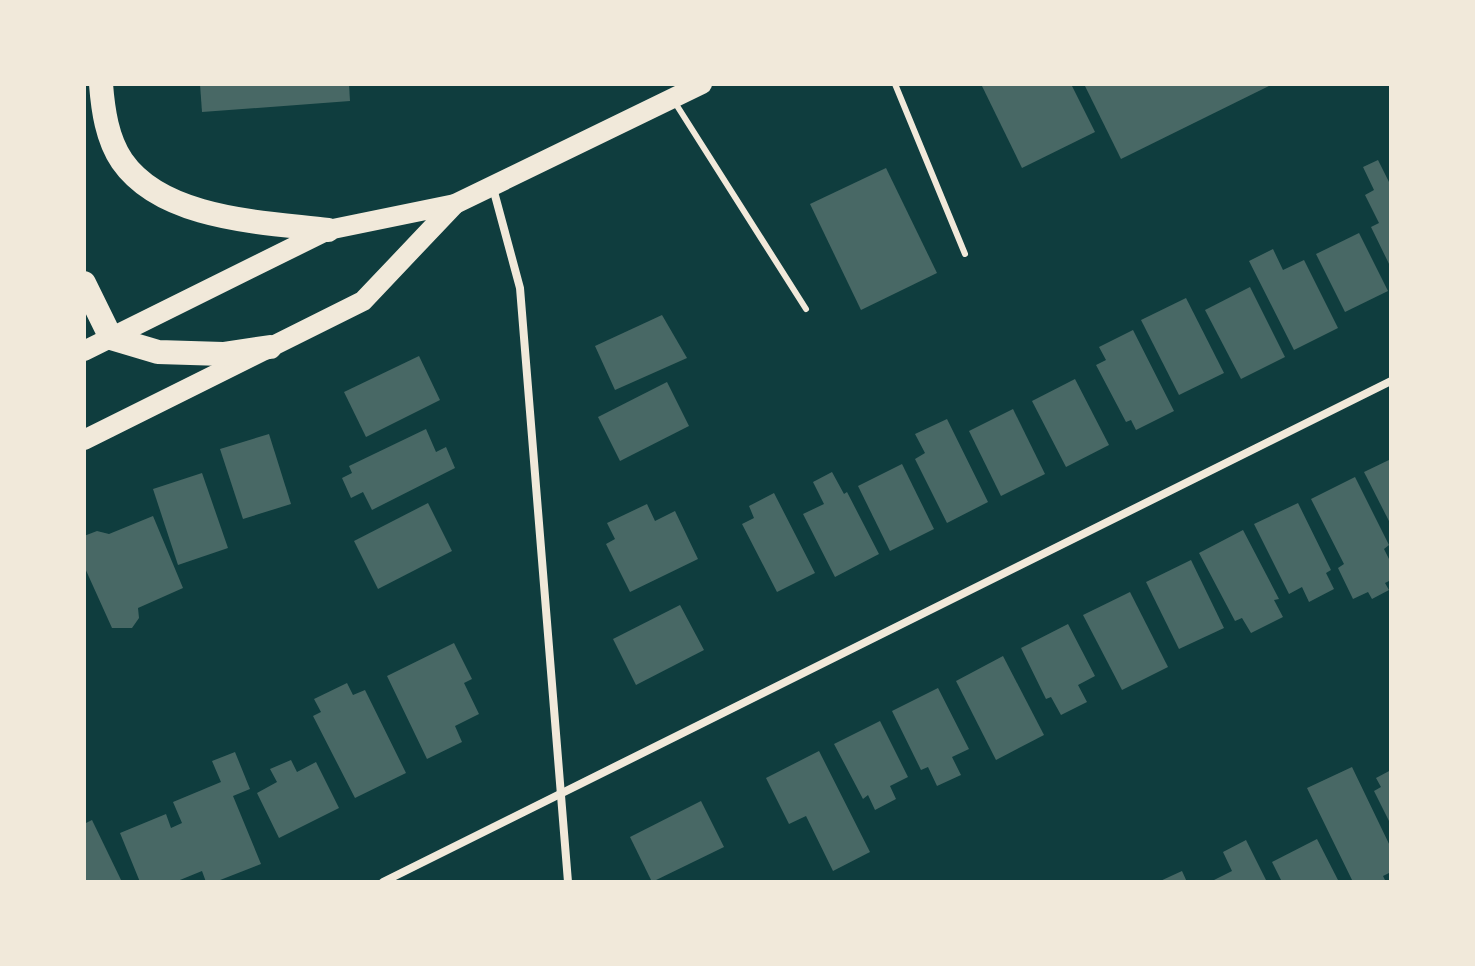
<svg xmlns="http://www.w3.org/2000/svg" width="1475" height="966" font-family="Signika,sans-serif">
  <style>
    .building { fill: #486865 }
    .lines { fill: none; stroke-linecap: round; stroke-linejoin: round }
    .service { stroke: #f1e9da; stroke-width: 6 }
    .minor { stroke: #f1e9da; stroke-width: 8 }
    .primary { stroke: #f1e9da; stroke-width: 20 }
    .motorway { stroke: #f1e9da; stroke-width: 24 }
  </style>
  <rect width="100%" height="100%" fill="#0f3d3e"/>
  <g class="building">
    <path d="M200,84H349L350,101L202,112Z"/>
    <path d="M981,84H1071L1095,132L1022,168Z"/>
    <path d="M1084,84H1273L1121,159Z"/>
    <path d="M1378,160L1391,186V268L1371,227L1379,223L1365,195L1374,190L1363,167Z"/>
    <path d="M886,168L937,273L861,310L810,204Z"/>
    <path d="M1359,233L1388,291L1345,312L1316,254Z"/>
    <path d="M1273,249L1283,270L1304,260L1338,328L1294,350L1249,261Z"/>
    <path d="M1250,287L1285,357L1241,379L1205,310Z"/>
    <path d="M1186,298L1224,373L1179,395L1141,320Z"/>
    <path d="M662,315L687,358L615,390L595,346Z"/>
    <path d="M1133,330L1174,411L1136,430L1131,420L1126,422L1096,365L1106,360L1099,347Z"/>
    <path d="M419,356L440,400L366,437L344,392Z"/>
    <path d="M1075,379L1109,445L1066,467L1032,401Z"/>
    <path d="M667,382L689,426L620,461L598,417Z"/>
    <path d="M1013,409L1045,474L1001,496L969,431Z"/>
    <path d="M947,419L988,502L947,523L915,459L925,453L915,434Z"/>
    <path d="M426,429L436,452L446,447L455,468L372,510L363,492L351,498L342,478L352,473L349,466Z"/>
    <path d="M269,434L291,504L243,519L220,449Z"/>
    <path d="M1391,459V525L1364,472Z"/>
    <path d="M902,464L934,529L890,551L858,486Z"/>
    <path d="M832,472L844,494L847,492L879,554L835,577L803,514L824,504L813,482Z"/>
    <path d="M202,473L228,548L178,565L153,489Z"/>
    <path d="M1355,477L1389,545L1384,549L1391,563V580L1385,583L1389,590L1372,599L1368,592L1353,599L1338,568L1344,564L1311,499Z"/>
    <path d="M774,493L815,573L777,592L742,524L754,518L749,506Z"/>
    <path d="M428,503L452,551L378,589L354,541Z"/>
    <path d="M1298,503L1331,570L1326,573L1334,589L1309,602L1302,587L1289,594L1254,524Z"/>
    <path d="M647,504L655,521L675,511L698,559L630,592L606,544L615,539L607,523Z"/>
    <path d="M153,516L183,588L138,608L139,618L132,628H112L84,566V536L97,531L109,534Z"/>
    <path d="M1243,530L1279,599L1274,600L1283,617L1251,633L1242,618L1235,621L1199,553Z"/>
    <path d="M1191,560L1224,628L1179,649L1146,582Z"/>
    <path d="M1130,592L1168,667L1122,690L1083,615Z"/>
    <path d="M680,605L704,650L636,685L613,639Z"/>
    <path d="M1068,624L1095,676L1078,685L1087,702L1061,715L1051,697L1046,699L1021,648Z"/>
    <path d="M454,643L472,679L464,683L479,714L455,726L462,742L427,759L387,676Z"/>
    <path d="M1003,656L1044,735L996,760L956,681Z"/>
    <path d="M347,683L353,695L365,690L406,773L355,798L313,716L321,712L314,699Z"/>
    <path d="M938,688L969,749L952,757L961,775L937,786L928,767L921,770L892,711Z"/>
    <path d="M880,721L908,777L890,786L896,799L875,810L868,795L863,799L834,744Z"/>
    <path d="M819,751L870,852L833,871L806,816L789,824L766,778Z"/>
    <path d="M235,752L250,789L233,796L261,864L215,882H206L202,871L175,882H140L120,833L166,814L171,828L182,823L173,802L221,782L212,761Z"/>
    <path d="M291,760L297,772L316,762L339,808L279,838L257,793L277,782L270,769Z"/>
    <path d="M1352,767L1391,848V872L1383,876L1386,882H1353L1307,788Z"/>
    <path d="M1391,770V825L1374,791L1381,787L1376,778Z"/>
    <path d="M701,801L724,847L652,882L630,837Z"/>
    <path d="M92,820L122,882H84V824Z"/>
    <path d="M1317,839L1339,882H1282L1272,862Z"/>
    <path d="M1246,840L1267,882H1210L1232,871L1223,852Z"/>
    <path d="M1182,871L1187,882H1158Z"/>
  </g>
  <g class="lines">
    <g class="service">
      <path d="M895,84L965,254"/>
      <path d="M674,101L806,309"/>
    </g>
    <g class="minor">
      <path d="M493,188L520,288L568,882"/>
      <path d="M383,882L1391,381"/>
    </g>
    <g class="primary">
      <path d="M84,351L328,230L455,204L702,84"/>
      <path d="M84,440L363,301L455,204"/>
    </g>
    <g class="motorway">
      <path d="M101,84C103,110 107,139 122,161C163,220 263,222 328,230"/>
      <path d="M84,283L111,338L158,352L223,354L270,347"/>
    </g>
  </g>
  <rect width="1475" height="966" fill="none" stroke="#f1e9da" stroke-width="172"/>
</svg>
